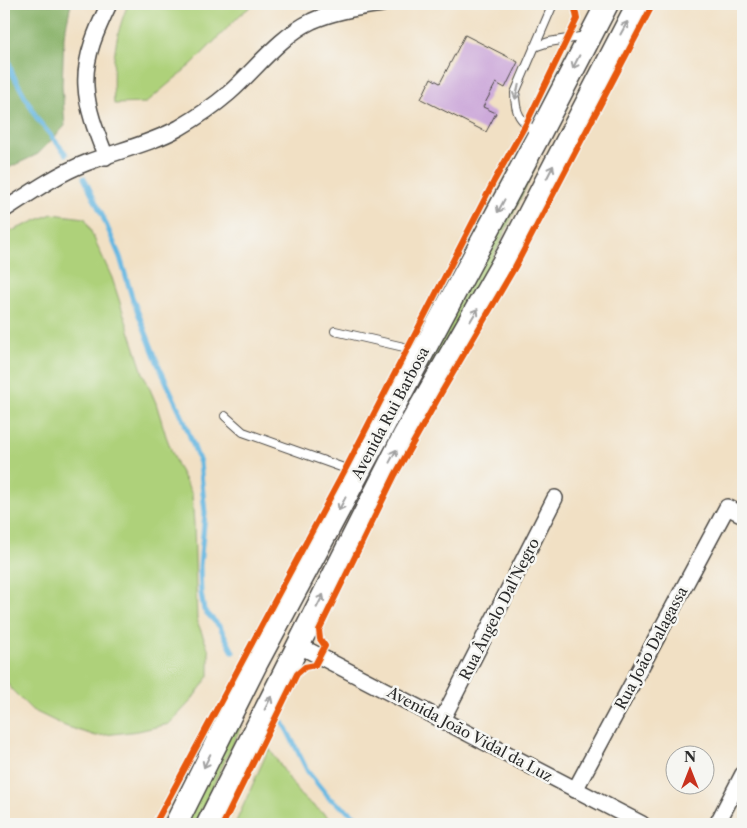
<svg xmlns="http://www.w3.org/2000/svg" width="747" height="828" font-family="'Libre Caslon Text',serif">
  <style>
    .green { fill: #aed17a; stroke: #6c7e52 }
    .forest { fill: #8ab36a; stroke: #5a6f4a }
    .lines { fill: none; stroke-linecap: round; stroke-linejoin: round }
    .stream { stroke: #66b7e1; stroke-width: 5 }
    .building { fill: #cdaada }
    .lane-casing { stroke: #494642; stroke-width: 10 }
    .street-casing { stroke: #494642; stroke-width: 18 }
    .primary-casing { stroke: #494642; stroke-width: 25 }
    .lane { stroke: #fff; stroke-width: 8 }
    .street { stroke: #fff; stroke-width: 15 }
    .primary { stroke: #fff; stroke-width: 22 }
    .cycleway-casing { stroke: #f6f6f2; stroke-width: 9 }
    .cycleway { stroke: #e8590c; stroke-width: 6 }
    .oneway { stroke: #a0a0a0 }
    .labels { text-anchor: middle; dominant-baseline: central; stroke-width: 5; stroke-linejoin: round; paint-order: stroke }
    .street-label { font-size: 15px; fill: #2b2b2b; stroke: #f6f6f2 }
  </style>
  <rect width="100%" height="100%" fill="#f6f6f2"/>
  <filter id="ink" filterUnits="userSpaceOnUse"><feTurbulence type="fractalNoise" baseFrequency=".02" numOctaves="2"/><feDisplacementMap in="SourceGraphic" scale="10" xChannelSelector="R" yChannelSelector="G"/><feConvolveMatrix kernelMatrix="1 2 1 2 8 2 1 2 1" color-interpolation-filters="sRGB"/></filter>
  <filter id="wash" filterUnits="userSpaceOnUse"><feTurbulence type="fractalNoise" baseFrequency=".0096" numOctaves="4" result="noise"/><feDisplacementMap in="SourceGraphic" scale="20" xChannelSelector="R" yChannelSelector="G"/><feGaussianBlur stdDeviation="1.12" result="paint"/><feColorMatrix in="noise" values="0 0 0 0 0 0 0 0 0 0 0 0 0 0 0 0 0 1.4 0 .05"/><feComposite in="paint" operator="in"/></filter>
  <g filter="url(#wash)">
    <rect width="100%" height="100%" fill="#f1e0c4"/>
    <g class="green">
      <path d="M128,4H254L240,15L193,63L146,103L114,104C112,65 113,41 128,4Z"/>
      <path d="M538,161L492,260L428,373L423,369L467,282Z"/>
      <path d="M52,214L85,218L112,278L143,373L156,403L166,436L177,465L192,494L194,525L197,621L209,651V676L190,702L169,724L138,731L96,736L65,726L32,710L10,688L4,676V234Z"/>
      <path d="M234,724L241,727L195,824H183Z"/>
      <path d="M269,748L300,795L337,824H235Z"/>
    </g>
    <path class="forest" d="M4,4H71L64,36L62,85L65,126L38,154L4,170Z"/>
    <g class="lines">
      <g class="stream">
        <path d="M4,5V4"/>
        <path d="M4,43L12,73L38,120L66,154"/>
        <path d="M84,178L103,217L120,257L132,297L158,364L183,418L200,463L205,513L200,566L201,593L204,610L220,627L233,652"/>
        <path d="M283,722L308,772L329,798L367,824"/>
      </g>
    </g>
    <g id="blocks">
      <path class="building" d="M465,35L518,62L505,88L496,83L483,107L496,113L486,132L421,99L431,78L440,83Z"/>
    </g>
  </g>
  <g filter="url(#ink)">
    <use href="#blocks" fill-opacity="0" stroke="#494642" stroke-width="1"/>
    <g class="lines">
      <defs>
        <g id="lane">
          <path d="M534,47L549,42L586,36"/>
          <path d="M537,134C521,120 515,116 515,93L553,4"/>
          <path d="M335,331L421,351"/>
          <path d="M225,416L243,432L355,472"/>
        </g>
        <g id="street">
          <path d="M106,157C97,134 87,110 86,86C84,57 97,29 109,4"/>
          <path d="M4,210C30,193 57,174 86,163C117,151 150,144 179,128C196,118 214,106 229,93C256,69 279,37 312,21C334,11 359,7 382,4"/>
          <path d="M298,645L642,824"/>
          <path d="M442,720L555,498"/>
          <path d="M575,790L727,507L743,515"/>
          <path d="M717,824L743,774"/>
        </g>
        <g id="primary">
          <path d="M176,824L257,662L539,135L607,4"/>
          <path d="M208,824L404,436L512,247L638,4"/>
        </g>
      </defs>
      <use href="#lane" class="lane-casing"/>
      <use href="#street" class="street-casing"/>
      <use href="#primary" class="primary-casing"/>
      <use href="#lane" class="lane"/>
      <use href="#street" class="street"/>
      <use href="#primary" class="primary"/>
      <defs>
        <g id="cycleway">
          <path d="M155,824L346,468L494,181L526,124L577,19L574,4"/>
          <path d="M223,824L297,674L305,667L315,665L325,646L320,639L319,630L395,475L440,395L515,267L653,4"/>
        </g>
      </defs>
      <use href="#cycleway" class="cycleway-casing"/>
      <use href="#cycleway" class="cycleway"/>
    </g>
    <defs><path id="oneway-shaft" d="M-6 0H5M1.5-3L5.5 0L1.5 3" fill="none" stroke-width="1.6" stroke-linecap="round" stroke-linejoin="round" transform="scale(1.25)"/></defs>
    <g class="oneway">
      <use href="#oneway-shaft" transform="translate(624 28) rotate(-61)"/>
      <use href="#oneway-shaft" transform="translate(576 62) rotate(117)"/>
      <use href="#oneway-shaft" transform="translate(517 92) rotate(103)"/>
      <use href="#oneway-shaft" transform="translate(550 172) rotate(-63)"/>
      <use href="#oneway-shaft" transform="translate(501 206) rotate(118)"/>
      <use href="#oneway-shaft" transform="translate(474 315) rotate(-59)"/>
      <use href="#oneway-shaft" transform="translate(393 456) rotate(-62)"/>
      <use href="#oneway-shaft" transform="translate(342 504) rotate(118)"/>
      <use href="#oneway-shaft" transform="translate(320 601) rotate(-63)"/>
      <use href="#oneway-shaft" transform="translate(268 703) rotate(-63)"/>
      <use href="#oneway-shaft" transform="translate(207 761) rotate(116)"/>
    </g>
  </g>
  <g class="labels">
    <g class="street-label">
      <text transform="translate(390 413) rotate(-62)">Avenida Rui Barbosa</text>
      <text transform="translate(499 609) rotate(-63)">Rua Ângelo Dal'Negro</text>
      <text transform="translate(651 648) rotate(-62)">Rua João Dalagassa</text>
      <text transform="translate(470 734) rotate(28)">Avenida João Vidal da Luz</text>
    </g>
  </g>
  <rect width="747" height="828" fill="none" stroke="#f6f6f2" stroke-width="20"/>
  <g transform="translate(690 770)"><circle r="24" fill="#f6f6f2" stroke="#a5a5a2"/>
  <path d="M0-4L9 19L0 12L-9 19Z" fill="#c8321e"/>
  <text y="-8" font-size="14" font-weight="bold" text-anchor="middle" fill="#2b2b2b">N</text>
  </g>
</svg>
